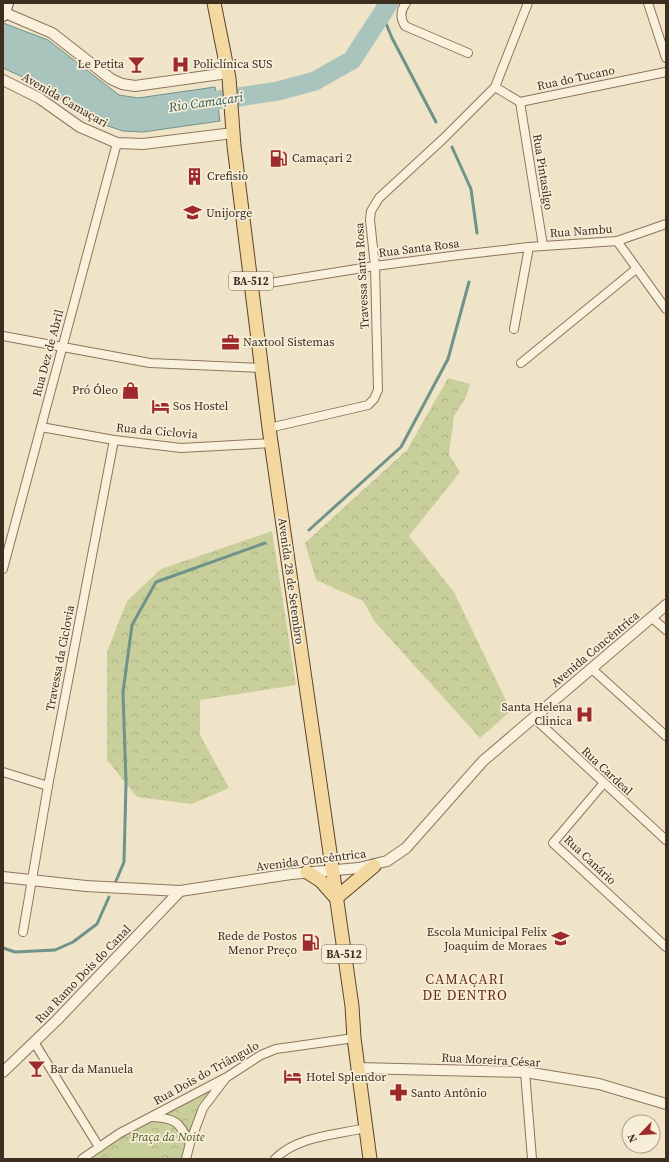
<svg xmlns="http://www.w3.org/2000/svg" width="669" height="1162" font-family="'Source Serif 4',serif">
  <style>
    .forest { fill: url(#forest-crowns) }
    .garden { fill: #c9cf9b }
    .water { fill: #a9c4bc; stroke: #6f938a }
    .lines { fill: none; stroke-linecap: round; stroke-linejoin: round }
    .stream { stroke: #6f938a; stroke-width: 3 }
    .river { stroke: #a9c4bc; stroke-width: 19 }
    .minor-casing { stroke: #8d765c; stroke-width: 10 }
    .tertiary-casing { stroke: #8d765c; stroke-width: 12 }
    .secondary-casing { stroke: #6f573f; stroke-width: 14 }
    .primary-casing { stroke: #5b4430; stroke-width: 15 }
    .minor { stroke: #faf1dc; stroke-width: 8 }
    .tertiary { stroke: #faf1dc; stroke-width: 10 }
    .secondary { stroke: #faf1dc; stroke-width: 12 }
    .primary { stroke: #f3d9a0; stroke-width: 13 }
    .labels { text-anchor: middle; dominant-baseline: central; stroke-width: 3.5; stroke-linejoin: round; paint-order: stroke }
    .shield { fill: #f7eed8; stroke: #756857; stroke-width: 1 }
    .shield-label { font-size: 11px; font-weight: bold; fill: #3d2e20 }
    .poi-label { font-size: 12px; fill: #3d2e20; stroke: #f7eed8; text-anchor: start }
    .street-label { font-size: 12px; fill: #3d2e20; stroke: #f7eed8 }
    .park-label { font-size: 12px; font-style: italic; fill: #4d5a26; stroke: #f7eed8 }
    .water-label { font-size: 13px; font-style: italic; fill: #2f5d5a; stroke: #f7eed8 }
    .quarter-label { font-size: 14px; letter-spacing: 1px; fill: #6b2e1e; stroke: #f7eed8 }
  </style>
  <defs>
    <pattern id="forest-crowns" width="20" height="18" patternUnits="userSpaceOnUse"><rect width="20" height="18" fill="#c9cf9b"/><path d="M2 6a3 3 0 1 1 6 0M12 15a3 3 0 1 1 6 0" fill="none" stroke="#aeb285"/></pattern>
  </defs>
  <rect width="100%" height="100%" fill="#f0e4c8"/>
  <g class="forest">
    <path d="M448,378L470,384L466,397L454,416L449,455L460,472L409,536L454,592L511,711L480,738L375,622L363,601L316,580L305,543L407,450Z"/>
    <path d="M272,531L296,685L200,700V735L229,788L192,804L137,797L107,760V652L127,601L161,569Z"/>
    <path d="M221,1082L199,1104L185,1159H88L120,1137Z"/>
  </g>
  <path class="garden" d="M146,1138L159,1159H112Z"/>
  <path class="water" d="M3,23L48,40L119,95L138,98L215,87L220,121L143,132L123,131L90,120L44,87L3,68Z"/>
  <g class="lines">
    <g class="stream">
      <path d="M382,14L392,38L436,122"/>
      <path d="M452,147L471,189L477,233"/>
      <path d="M309,530L401,447L448,359L469,282"/>
      <path d="M116,881L124,862L126,783L123,692L132,625L156,582L265,543"/>
      <path d="M3,948L15,952L55,950L73,942L97,924L109,897"/>
    </g>
    <path class="river" d="M191,104L278,91L315,81L352,60L389,3"/>
    <defs>
      <g id="minor">
        <path d="M406,3C400,11 400,18 405,26L468,53"/>
        <path d="M648,3L666,58"/>
        <path d="M495,87L520,102L666,72"/>
        <path d="M520,102L543,246"/>
        <path d="M617,241L666,309"/>
        <path d="M251,286L375,266L459,255L529,247L617,241L666,224"/>
        <path d="M514,329L529,247"/>
        <path d="M3,336L150,363L261,368"/>
        <path d="M521,363L636,269"/>
        <path d="M41,427L114,440L181,448L272,443"/>
        <path d="M269,428L368,405L374,399L378,390L375,266L370,220L371,211L379,198L443,139L495,87L528,3"/>
        <path d="M3,569L117,143"/>
        <path d="M652,618L666,630"/>
        <path d="M592,669L666,736"/>
        <path d="M533,717L666,840"/>
        <path d="M3,772L48,786"/>
        <path d="M603,784L553,843L666,947"/>
        <path d="M23,932L48,786L114,440"/>
        <path d="M34,1042L99,1147"/>
        <path d="M525,1072L532,1159"/>
        <path d="M152,1117C176,1118 179,1122 190,1143"/>
        <path d="M82,1159L120,1133L227,1077L261,1055L276,1049L354,1038"/>
        <path d="M186,1159L190,1143L203,1108L225,1079"/>
        <path d="M275,1159C297,1136 336,1135 365,1128"/>
      </g>
      <g id="tertiary">
        <path d="M3,12L52,33L111,79L122,84L135,86L228,73"/>
        <path d="M3,80L39,98L80,127L117,143L143,144L233,133"/>
        <path d="M3,877L86,886L180,891L291,874L359,868L387,861L406,848L483,761L666,605"/>
        <path d="M358,1068L525,1072L599,1084L666,1104"/>
        <path d="M3,1072L57,1020L180,891"/>
      </g>
      <path id="secondary" d="M3,15L7,3"/>
      <g id="primary">
        <path d="M214,3L229,78L234,146L269,428L352,1006L354,1038L370,1159"/>
        <path d="M307,872L321,881L336,898L374,866"/>
      </g>
    </defs>
    <use href="#minor" class="minor-casing"/>
    <use href="#tertiary" class="tertiary-casing"/>
    <use href="#secondary" class="secondary-casing"/>
    <use href="#primary" class="primary-casing"/>
    <use href="#minor" class="minor"/>
    <use href="#tertiary" class="tertiary"/>
    <use href="#secondary" class="secondary"/>
    <use href="#primary" class="primary"/>
  </g>
  <defs>
    <symbol id="bar-bare" viewBox="-9 -9 18 18"><path d="M-6-5H6L.8 .8V4.5H3.5V6h-7V4.5H-.8V.8Z" fill="#9e2a2b" stroke="#f7eed8" stroke-width="2.5" paint-order="stroke"/></symbol>
    <symbol id="hospital-bare" viewBox="-9 -9 18 18"><path d="M-5-5h3v3.5h4V-5h3V5h-3V1.5h-4V5h-3Z" fill="#9e2a2b" stroke="#f7eed8" stroke-width="2.5" paint-order="stroke"/></symbol>
    <symbol id="fuel-bare" viewBox="-9 -9 18 18"><path d="M-5.5-6h7V0h2V4h1.3V-2.5L3-4.5l.8-.8L6-3V5H2.5V1h-1V6h-7ZM-4.2-4.7v3.2H.2V-4.7Z" fill="#9e2a2b" stroke="#f7eed8" stroke-width="2.5" paint-order="stroke"/></symbol>
    <symbol id="building-bare" viewBox="-9 -9 18 18"><path d="M-4-6H4V6H1V3H-1V6H-4ZM-2.5-4.3h1.7v1.8h-1.7ZM.8-4.3h1.7v1.8H.8ZM-2.5-1h1.7V.8h-1.7ZM.8-1h1.7V.8H.8Z" fill="#9e2a2b" stroke="#f7eed8" stroke-width="2.5" paint-order="stroke"/></symbol>
    <symbol id="university-bare" viewBox="-9 -9 18 18"><path d="M0-5L7-2L0 1L-7-2ZM-4 1L0 2.5L4 1V4Q0 6-4 4Z" fill="#9e2a2b" stroke="#f7eed8" stroke-width="2.5" paint-order="stroke"/></symbol>
    <symbol id="office-bare" viewBox="-9 -9 18 18"><path d="M-6-3h4V-5.5h4V-3h4V5H-6ZM-1-4.5V-3h2v-1.5ZM-6 0V1H6V0Z" fill="#9e2a2b" stroke="#f7eed8" stroke-width="2.5" paint-order="stroke"/></symbol>
    <symbol id="shop-bare" viewBox="-9 -9 18 18"><path d="M-5-2.5h2.3a2.7 3.5 0 0 1 5.4 0H5L5.5 6h-11ZM-1.5-2.5h3a1.5 2.3 0 0 0-3 0Z" fill="#9e2a2b" stroke="#f7eed8" stroke-width="2.5" paint-order="stroke"/></symbol>
    <symbol id="hotel-bare" viewBox="-9 -9 18 18"><path d="M-6-4.5h1.5V1H6V5H4.5V3h-9V5H-6ZM-4 0a1.8 1.8 0 1 1 3.6 0ZM.5 0V-2.5h3Q6-2.5 6 0Z" fill="#9e2a2b" stroke="#f7eed8" stroke-width="2.5" paint-order="stroke"/></symbol>
    <symbol id="school-bare" viewBox="-9 -9 18 18"><path d="M0-5L7-2L0 1L-7-2ZM-4 1L0 2.5L4 1V4Q0 6-4 4Z" fill="#9e2a2b" stroke="#f7eed8" stroke-width="2.5" paint-order="stroke"/></symbol>
    <symbol id="pharmacy-bare" viewBox="-9 -9 18 18"><path d="M-2-6h4v4h4v4h-4v4h-4v-4h-4v-4h4Z" fill="#9e2a2b" stroke="#f7eed8" stroke-width="2.5" paint-order="stroke"/></symbol>
  </defs>
  <g fill-rule="evenodd">
    <use href="#bar-bare" x="124" y="52" width="25" height="25"/>
    <use href="#hospital-bare" x="168" y="52" width="25" height="25"/>
    <use href="#fuel-bare" x="266" y="146" width="25" height="25"/>
    <use href="#building-bare" x="182" y="164" width="25" height="25"/>
    <use href="#university-bare" x="180" y="200" width="25" height="25"/>
    <use href="#office-bare" x="218" y="330" width="25" height="25"/>
    <use href="#shop-bare" x="118" y="378" width="25" height="25"/>
    <use href="#hotel-bare" x="148" y="394" width="25" height="25"/>
    <use href="#hospital-bare" x="572" y="702" width="25" height="25"/>
    <use href="#school-bare" x="548" y="926" width="25" height="25"/>
    <use href="#fuel-bare" x="298" y="930" width="25" height="25"/>
    <use href="#bar-bare" x="24" y="1056" width="25" height="25"/>
    <use href="#hotel-bare" x="280" y="1064" width="25" height="25"/>
    <use href="#pharmacy-bare" x="386" y="1080" width="25" height="25"/>
  </g>
  <g class="labels">
    <g class="shield">
      <rect x="229" y="272" width="44" height="18" rx="3"/>
      <rect x="322" y="945" width="44" height="18" rx="3"/>
    </g>
    <g class="shield-label">
      <text x="251" y="281">BA-512</text>
      <text x="344" y="954">BA-512</text>
    </g>
    <g class="poi-label">
      <text x="124" y="64" text-anchor="end">Le Petita</text>
      <text x="193" y="64">Policlínica SUS</text>
      <text x="292" y="158">Camaçari 2</text>
      <text x="207" y="176">Crefisio</text>
      <text x="206" y="213">Unijorge</text>
      <text x="243" y="342">Naxtool Sistemas</text>
      <text x="118" y="390" text-anchor="end">Pró Óleo</text>
      <text x="173" y="406">Sos Hostel</text>
      <text x="572" y="707" text-anchor="end">Santa Helena<tspan x="572" dy="14">Clinica</tspan></text>
      <text x="547" y="932" text-anchor="end">Escola Municipal Felix<tspan x="547" dy="14">Joaquim de Moraes</tspan></text>
      <text x="297" y="936" text-anchor="end">Rede de Postos<tspan x="297" dy="14">Menor Preço</tspan></text>
      <text x="50" y="1069">Bar da Manuela</text>
      <text x="306" y="1077">Hotel Splendor</text>
      <text x="411" y="1093">Santo Antônio</text>
    </g>
    <g class="street-label">
      <text transform="translate(576 78) rotate(-12)">Rua do Tucano</text>
      <text transform="translate(65 100) rotate(30)">Avenida Camaçari</text>
      <text transform="translate(543 172) rotate(81)">Rua Pintasilgo</text>
      <text transform="translate(581 231) rotate(-4)">Rua Nambu</text>
      <text transform="translate(419 248) rotate(-7)">Rua Santa Rosa</text>
      <text transform="translate(362 276) rotate(-93)">Travessa Santa Rosa</text>
      <text transform="translate(48 353) rotate(-75)">Rua Dez de Abril</text>
      <text transform="translate(157 431) rotate(5)">Rua da Ciclovia</text>
      <text transform="translate(291 581) rotate(82)">Avenida 28 de Setembro</text>
      <text transform="translate(595 649) rotate(-40)">Avenida Concêntrica</text>
      <text transform="translate(60 658) rotate(-79)">Travessa da Ciclovia</text>
      <text transform="translate(607 771) rotate(43)">Rua Cardeal</text>
      <text transform="translate(311 860) rotate(-7)">Avenida Concêntrica</text>
      <text transform="translate(590 860) rotate(43)">Rua Canário</text>
      <text transform="translate(83 974) rotate(-46)">Rua Ramo Dois do Canal</text>
      <text transform="translate(491 1060) rotate(3)">Rua Moreira César</text>
      <text transform="translate(206 1073) rotate(-29)">Rua Dois do Triângulo</text>
    </g>
    <g class="park-label">
      <text x="168" y="1137">Praça da Noite</text>
    </g>
    <g class="water-label">
      <text transform="translate(206 102) rotate(-8)">Rio Camaçari</text>
    </g>
    <g class="quarter-label">
      <text x="465" y="979">CAMAÇARI<tspan x="465" dy="16">DE DENTRO</tspan></text>
    </g>
  </g>
  <rect width="669" height="1162" fill="none" stroke="#3d2e20" stroke-width="8"/>
  <g transform="translate(641 1134) rotate(245)"><circle r="19" fill="#f7eed8" stroke="#ada18e"/>
  <path d="M0-3L7 15L0 10L-7 15Z" fill="#9e2a2b"/>
  <text y="-6" font-size="11" font-weight="bold" text-anchor="middle" fill="#3d2e20">N</text>
  </g>
</svg>
